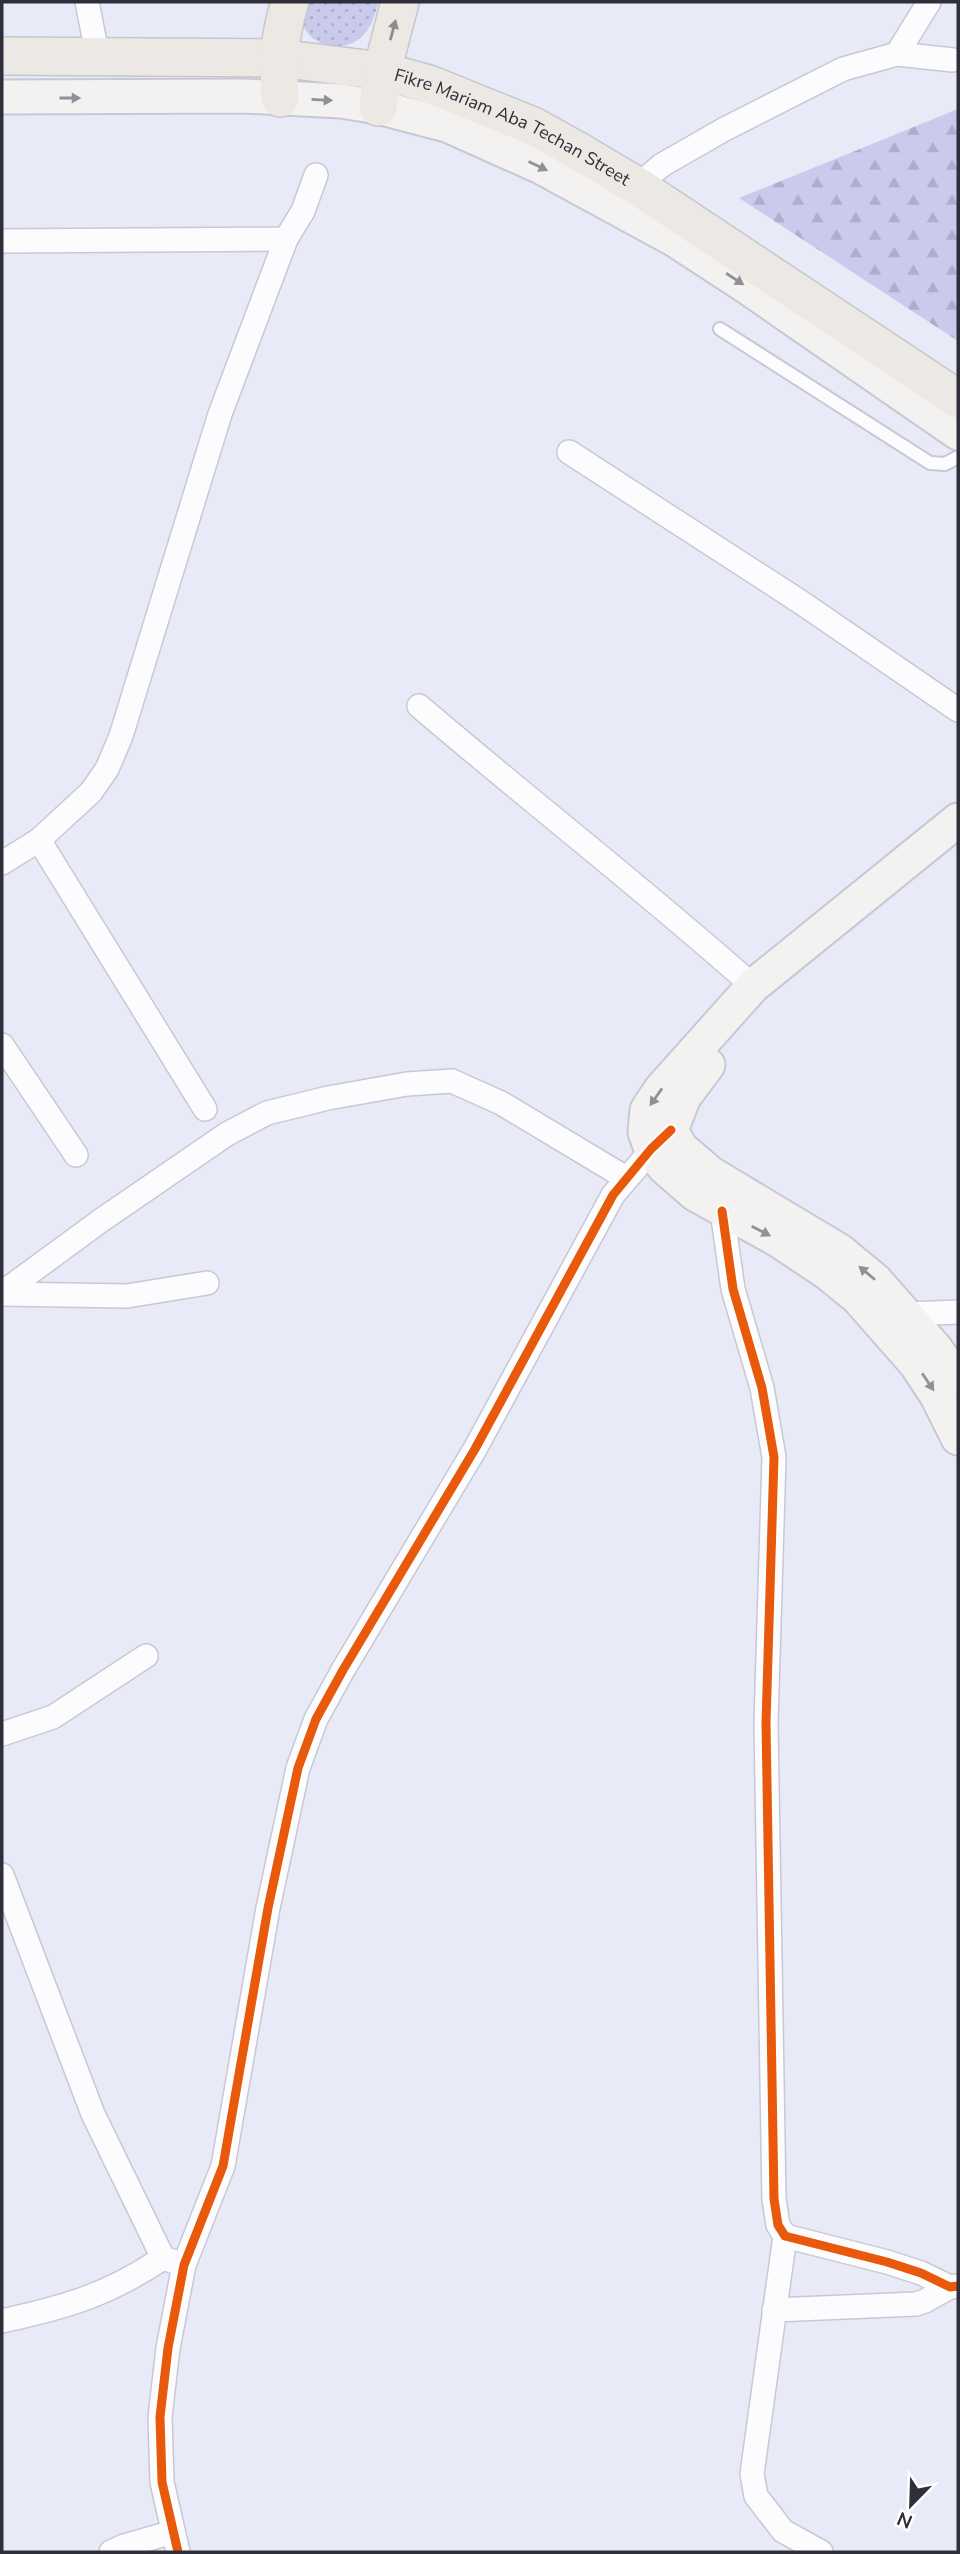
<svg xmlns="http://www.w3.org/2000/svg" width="960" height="2554" font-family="'Nunito Sans',sans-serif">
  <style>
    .forest { fill: url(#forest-firs) }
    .park { fill: url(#park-dots) }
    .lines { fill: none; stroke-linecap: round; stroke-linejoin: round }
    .lane-casing { stroke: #c8c8d5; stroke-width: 16 }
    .street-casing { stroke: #c8c8d5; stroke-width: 26 }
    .secondary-casing { stroke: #c8c8d5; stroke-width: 37 }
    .primary-casing { stroke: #c5c6ce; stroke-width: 40 }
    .lane { stroke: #fcfcfe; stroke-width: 12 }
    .street { stroke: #fcfcfe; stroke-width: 23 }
    .secondary { stroke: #f4f2f0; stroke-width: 33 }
    .primary { stroke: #ece8e3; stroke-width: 37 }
    .cycleway-casing { stroke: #fff; stroke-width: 13 }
    .cycleway { stroke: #e8590c; stroke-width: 9 }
    .oneway { fill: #8e8c8f }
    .oneway2 { fill: #929096 }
    .labels { text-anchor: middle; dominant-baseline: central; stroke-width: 7; stroke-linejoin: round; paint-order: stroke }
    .street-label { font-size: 18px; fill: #2f2f3b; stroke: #fff }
  </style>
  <defs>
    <pattern id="forest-firs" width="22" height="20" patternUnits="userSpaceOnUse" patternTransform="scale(1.75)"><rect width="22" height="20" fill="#c9caec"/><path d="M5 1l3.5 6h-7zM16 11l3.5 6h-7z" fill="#adaecb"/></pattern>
    <pattern id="park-dots" width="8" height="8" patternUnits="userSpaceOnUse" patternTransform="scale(1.75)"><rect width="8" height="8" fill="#c9caec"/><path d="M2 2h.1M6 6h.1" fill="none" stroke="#adaecb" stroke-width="1.8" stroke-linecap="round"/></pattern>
  </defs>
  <rect width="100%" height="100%" fill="#e9eaf8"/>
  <path class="forest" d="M958,109V341L739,198Z"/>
  <path class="park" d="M302,2H379C375,12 373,24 366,32C350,54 312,50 303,24C301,17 302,9 302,2Z"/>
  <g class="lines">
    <defs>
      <path id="lane" d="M720,329L930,463L945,464L958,457"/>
      <g id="street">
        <path d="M87,2L98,58"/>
        <path d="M897,54L929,2"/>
        <path d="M637,186L662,165L723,130L843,69L897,54L953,60"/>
        <path d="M2,241L286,239L303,211L316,175"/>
        <path d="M569,452L802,603L958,710"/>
        <path d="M419,706C530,801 644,889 753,986"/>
        <path d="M2,863L39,840"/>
        <path d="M2,1045L76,1155"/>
        <path d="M205,1109L39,840L91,792L107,769L121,736L220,414L286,239"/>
        <path d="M722,1211L733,1289L762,1388L774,1457L766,1723L774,2199L778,2225L785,2236L887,2262L921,2273L950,2287L958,2286"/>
        <path d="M2,1293L103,1219L227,1134L267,1113L328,1098L407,1084L452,1081L501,1103L626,1178"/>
        <path d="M2,1294L127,1296L207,1283"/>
        <path d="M907,1314L958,1312"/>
        <path d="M2,1734L53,1717L146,1656"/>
        <path d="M2,1875L93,2114L163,2258L184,2265"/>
        <path d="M785,2236L752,2474L756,2496L783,2531L821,2552"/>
        <path d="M774,2310L916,2304L925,2301L950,2287"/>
        <path d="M2,2321C66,2307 108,2295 163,2258"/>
        <path d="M111,2552L124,2546L173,2532"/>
        <path d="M178,2552L162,2482L160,2417L168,2348L184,2265L223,2166L268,1908L298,1768L316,1719L343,1670L475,1449L613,1195L660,1140"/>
      </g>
      <g id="secondary">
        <path d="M2,97L244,96L341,101L378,107L447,125L541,167L675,240L747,287L958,433"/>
        <path d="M958,820L753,986L661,1089L647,1110L645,1132L651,1149L664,1167L695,1194L778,1240L826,1272L858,1298L916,1364L937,1396L958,1438"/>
        <path d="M708,1065L684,1097L671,1130L681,1148L710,1173L840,1251L875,1280L936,1349L958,1381"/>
      </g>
      <g id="primary">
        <path id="s1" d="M2,56L278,58L382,71L429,84L533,126L578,151L637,186L958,399"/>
        <path d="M280,98C278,62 279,37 290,2"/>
        <path d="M378,107L382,71L400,2"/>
      </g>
    </defs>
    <use href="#lane" class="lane-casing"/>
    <use href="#street" class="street-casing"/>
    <use href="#secondary" class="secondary-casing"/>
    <use href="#primary" class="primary-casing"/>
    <use href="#lane" class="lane"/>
    <use href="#street" class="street"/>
    <use href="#secondary" class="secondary"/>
    <use href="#primary" class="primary"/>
    <defs>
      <g id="cycleway">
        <path d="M722,1211L733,1289L762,1388L774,1457L766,1723L774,2199L778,2225L785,2236L887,2262L921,2273L950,2287L958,2286"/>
        <path d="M178,2552L162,2482L160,2417L168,2348L184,2265L223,2166L268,1908L298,1768L316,1719L343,1670L475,1449L613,1195L651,1149L671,1130"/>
      </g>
    </defs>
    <use href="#cycleway" class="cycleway-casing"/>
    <use href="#cycleway" class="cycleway"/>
  </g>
  <defs><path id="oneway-solid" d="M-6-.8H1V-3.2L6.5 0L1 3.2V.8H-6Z" transform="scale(1.75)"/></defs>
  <use class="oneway" href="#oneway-solid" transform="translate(393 30) rotate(-75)"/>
  <g class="oneway2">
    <use href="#oneway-solid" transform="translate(70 98)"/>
    <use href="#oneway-solid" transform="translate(322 100) rotate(3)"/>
    <use href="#oneway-solid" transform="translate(538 166) rotate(26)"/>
    <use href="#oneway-solid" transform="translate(735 279) rotate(33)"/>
    <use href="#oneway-solid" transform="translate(656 1097) rotate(125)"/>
    <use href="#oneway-solid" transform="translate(761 1231) rotate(27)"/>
    <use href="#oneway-solid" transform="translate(867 1273) rotate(-140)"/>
    <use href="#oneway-solid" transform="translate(928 1382) rotate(56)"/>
  </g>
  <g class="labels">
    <g class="street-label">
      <text stroke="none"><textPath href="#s1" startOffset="523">Fikre Mariam Aba Techan Street</textPath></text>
    </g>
  </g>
  <rect width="960" height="2554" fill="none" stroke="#2f2f3b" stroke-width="7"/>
  <g transform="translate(911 2505) rotate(203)" stroke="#ffffff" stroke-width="5" paint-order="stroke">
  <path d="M0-5L12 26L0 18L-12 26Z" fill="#2f2f3b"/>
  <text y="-10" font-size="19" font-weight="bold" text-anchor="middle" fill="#2f2f3b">N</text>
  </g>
</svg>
